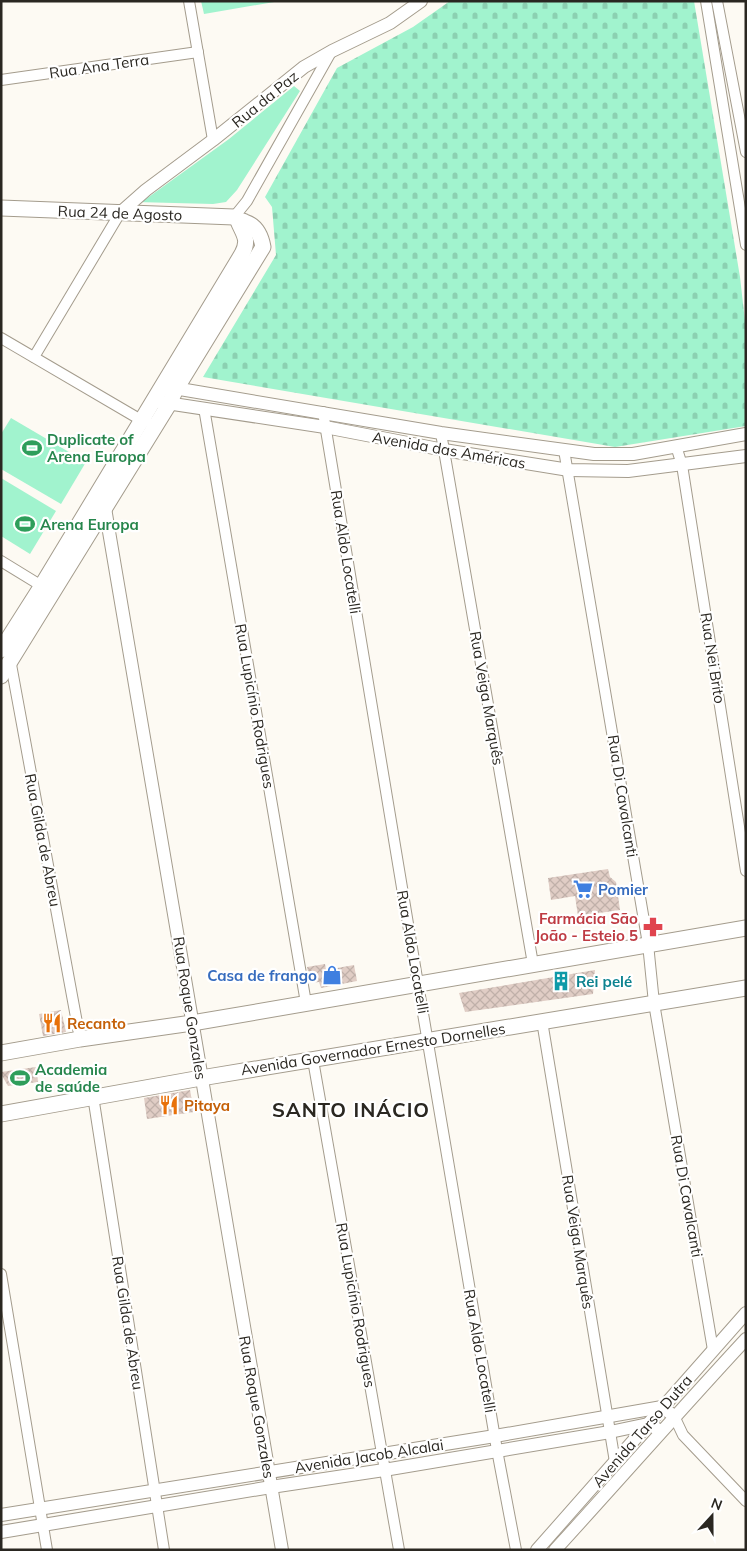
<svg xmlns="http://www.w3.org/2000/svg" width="747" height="1551" font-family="Mulish,sans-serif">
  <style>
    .green { fill: #a1f3ce }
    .cemetery { fill: url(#cemetery-stones) }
    .building { fill: url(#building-cross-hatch) }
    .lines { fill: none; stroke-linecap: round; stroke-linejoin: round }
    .minor-casing { stroke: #a49c8d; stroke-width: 12 }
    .tertiary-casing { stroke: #a49c8d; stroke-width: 14 }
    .secondary-casing { stroke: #a49c8d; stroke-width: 17 }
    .minor { stroke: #fff; stroke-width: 10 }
    .tertiary { stroke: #fff; stroke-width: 12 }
    .secondary { stroke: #fff; stroke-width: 15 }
    .labels { text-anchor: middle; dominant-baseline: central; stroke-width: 4.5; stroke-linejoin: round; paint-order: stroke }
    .street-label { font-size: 15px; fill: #2a2721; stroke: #fff }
    .leisure-label { font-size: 15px; font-weight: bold; fill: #27864d; stroke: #fff; text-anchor: start }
    .shop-label { font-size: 15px; font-weight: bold; fill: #366cbe; stroke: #fff; text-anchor: start }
    .health-label { font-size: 15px; font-weight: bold; fill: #be3a42; stroke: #fff; text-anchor: end }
    .culture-label { font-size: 15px; font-weight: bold; fill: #0d838f; stroke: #fff; text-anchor: start }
    .food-label { font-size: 15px; font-weight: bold; fill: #c56008; stroke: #fff; text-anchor: start }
    .district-label { font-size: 20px; font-weight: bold; letter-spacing: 1px; fill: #2a2721; stroke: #fff }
  </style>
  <defs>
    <pattern id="cemetery-stones" width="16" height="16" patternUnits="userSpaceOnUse" patternTransform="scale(1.25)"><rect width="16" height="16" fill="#a1f3ce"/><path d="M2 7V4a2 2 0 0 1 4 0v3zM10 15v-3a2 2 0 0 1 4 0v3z" fill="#8bd0b1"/></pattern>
    <pattern id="building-cross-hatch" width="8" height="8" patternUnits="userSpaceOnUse" patternTransform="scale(1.25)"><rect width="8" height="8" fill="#e0cdc5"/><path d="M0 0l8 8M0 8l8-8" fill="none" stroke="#c0b0a9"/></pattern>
  </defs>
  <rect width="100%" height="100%" fill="#fdfaf3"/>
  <g class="green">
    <path d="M201,1H280L204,14Z"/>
    <path d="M294,86L300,91L237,190L226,202L213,204L136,202L146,199L229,139Z"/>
    <path d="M11,418L86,462L61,504L1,469V434Z"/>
    <path d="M1,478L56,511L30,554L1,536Z"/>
  </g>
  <path class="cemetery" d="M450,1H694L740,277L746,330V426L615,447L203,377L276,255L272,207L265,197L337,68L413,27Z"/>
  <g class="building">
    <path d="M608,869L610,877L616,882L620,910L578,916L575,896L551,900L548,878Z"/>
    <path d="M325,964L326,970L354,965L357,981L321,988L319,982L310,983L307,967Z"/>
    <path d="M595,970L593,994L465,1012L459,993Z"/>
    <path d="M61,1010L66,1032L43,1036L39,1014Z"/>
    <path d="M36,1067L38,1082L8,1086L1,1074V1072Z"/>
    <path d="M190,1090L194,1112L147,1119L144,1098Z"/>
  </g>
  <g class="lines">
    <defs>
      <g id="minor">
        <path d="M189,1L213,140"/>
        <path d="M706,1L746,245"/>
        <path d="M717,1L746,152"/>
        <path d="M1,80L198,52"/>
        <path d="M234,217L247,201L331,52"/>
        <path d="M1,338L141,420L148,422"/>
        <path d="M34,357L120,213"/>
        <path d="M204,408L306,1003"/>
        <path d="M323,412L418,984L497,1450L516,1550"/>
        <path d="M441,433L533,964"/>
        <path d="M676,446L682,465L746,871"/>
        <path d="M564,450L648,944L654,1003L713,1350"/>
        <path d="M1,561L45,588"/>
        <path d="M10,659L80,1039"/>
        <path d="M542,1021L615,1462"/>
        <path d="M313,1060L399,1550"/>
        <path d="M93,1096L164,1550"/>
        <path d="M1,1274L47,1550"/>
        <path d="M674,1416L683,1435L746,1501"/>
      </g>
      <g id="tertiary">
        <path d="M120,213L146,190L213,140L304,67L332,51L390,23L421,1"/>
        <path d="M168,387L441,433L594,454H633L746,434"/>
        <path d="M160,402L325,427L444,450L569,470L628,471L746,456"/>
        <path d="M100,505L105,508L282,1550"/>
        <path d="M1,1515L495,1436L662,1407L674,1416"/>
        <path d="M1,1532L271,1487L384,1470L610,1432L648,1424L661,1431"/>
        <path d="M537,1550L746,1313"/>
        <path d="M555,1550C619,1480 681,1409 746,1339"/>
      </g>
      <g id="secondary">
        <path d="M1,208L234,217C238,220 240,220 245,222C257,226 261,236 263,247L176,389L169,404L1,676"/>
        <path d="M1,650L41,587L242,254C250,239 243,234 238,221"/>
        <path d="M1,1053L80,1039L192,1023L746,928"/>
        <path d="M1,1114L201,1078L746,988"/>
      </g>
    </defs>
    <use href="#minor" class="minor-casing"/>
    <use href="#tertiary" class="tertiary-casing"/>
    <use href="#secondary" class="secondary-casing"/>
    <use href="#minor" class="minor"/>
    <use href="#tertiary" class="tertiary"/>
    <use href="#secondary" class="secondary"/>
  </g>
  <defs>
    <symbol id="stadium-bare" viewBox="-9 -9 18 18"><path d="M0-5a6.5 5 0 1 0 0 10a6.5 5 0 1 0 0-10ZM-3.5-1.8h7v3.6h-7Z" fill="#2e9e5b" stroke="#fff" stroke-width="2.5" paint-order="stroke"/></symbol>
    <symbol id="supermarket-bare" viewBox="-9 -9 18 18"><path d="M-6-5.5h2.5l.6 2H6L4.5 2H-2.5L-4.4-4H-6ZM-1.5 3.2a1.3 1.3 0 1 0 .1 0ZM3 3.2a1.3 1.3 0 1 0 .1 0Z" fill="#3f7fe0" stroke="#fff" stroke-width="2.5" paint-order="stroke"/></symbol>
    <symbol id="pharmacy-bare" viewBox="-9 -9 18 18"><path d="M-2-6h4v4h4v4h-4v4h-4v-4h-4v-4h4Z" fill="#e0444e" stroke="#fff" stroke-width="2.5" paint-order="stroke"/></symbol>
    <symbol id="shop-bare" viewBox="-9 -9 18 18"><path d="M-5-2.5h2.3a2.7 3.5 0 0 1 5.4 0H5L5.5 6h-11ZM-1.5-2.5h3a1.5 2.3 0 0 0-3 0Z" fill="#3f7fe0" stroke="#fff" stroke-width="2.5" paint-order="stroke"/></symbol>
    <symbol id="building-bare" viewBox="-9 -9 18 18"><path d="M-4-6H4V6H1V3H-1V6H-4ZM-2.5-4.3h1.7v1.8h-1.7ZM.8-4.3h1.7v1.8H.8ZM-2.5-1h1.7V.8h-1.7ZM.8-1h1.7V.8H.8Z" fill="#0f9aa8" stroke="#fff" stroke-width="2.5" paint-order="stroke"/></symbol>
    <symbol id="restaurant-bare" viewBox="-9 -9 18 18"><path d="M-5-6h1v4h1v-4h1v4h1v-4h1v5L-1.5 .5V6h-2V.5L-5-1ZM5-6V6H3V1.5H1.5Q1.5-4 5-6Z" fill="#e8710a" stroke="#fff" stroke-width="2.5" paint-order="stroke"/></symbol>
  </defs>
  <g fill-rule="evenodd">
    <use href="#stadium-bare" x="18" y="434" width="28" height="28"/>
    <use href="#stadium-bare" x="11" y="510" width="28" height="28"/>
    <use href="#supermarket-bare" x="569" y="875" width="28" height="28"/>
    <use href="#pharmacy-bare" x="639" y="913" width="28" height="28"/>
    <use href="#shop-bare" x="318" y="961" width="28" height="28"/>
    <use href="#building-bare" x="547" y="967" width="28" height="28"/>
    <use href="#restaurant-bare" x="38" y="1009" width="28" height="28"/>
    <use href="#stadium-bare" x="6" y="1064" width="28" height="28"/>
    <use href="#restaurant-bare" x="155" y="1091" width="28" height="28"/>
  </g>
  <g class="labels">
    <g class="street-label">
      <text transform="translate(99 66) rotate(-8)">Rua Ana Terra</text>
      <text transform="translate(265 99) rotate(-39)">Rua da Paz</text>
      <text transform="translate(120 213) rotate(2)">Rua 24 de Agosto</text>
      <text transform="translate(449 450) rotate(10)">Avenida das Américas</text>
      <text transform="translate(346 552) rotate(81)">Rua Aldo Locatelli</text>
      <text transform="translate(713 658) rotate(81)">Rua Nei Brito</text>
      <text transform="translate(487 698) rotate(80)">Rua Veiga Marquês</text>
      <text transform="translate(255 706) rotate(80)">Rua Lupicínio Rodrigues</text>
      <text transform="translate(623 796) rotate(81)">Rua Di Cavalcanti</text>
      <text transform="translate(43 840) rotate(79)">Rua Gilda de Abreu</text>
      <text transform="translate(413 952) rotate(80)">Rua Aldo Locatelli</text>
      <text transform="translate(190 1008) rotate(81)">Rua Roque Gonzales</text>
      <text transform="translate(373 1049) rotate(-9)">Avenida Governador Ernesto Dornelles</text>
      <text transform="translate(687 1196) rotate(80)">Rua Di Cavalcanti</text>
      <text transform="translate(578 1242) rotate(81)">Rua Veiga Marquês</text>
      <text transform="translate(356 1305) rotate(80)">Rua Lupicínio Rodrigues</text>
      <text transform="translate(128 1323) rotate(81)">Rua Gilda de Abreu</text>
      <text transform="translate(480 1351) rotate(80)">Rua Aldo Locatelli</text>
      <text transform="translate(257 1407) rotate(80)">Rua Roque Gonzales</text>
      <text transform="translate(642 1431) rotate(-49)">Avenida Tarso Dutra</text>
      <text transform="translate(369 1456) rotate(-9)">Avenida Jacob Alcalai</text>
    </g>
    <g class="leisure-label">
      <text x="47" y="439">Duplicate of<tspan x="47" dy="17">Arena Europa</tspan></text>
      <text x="40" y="524">Arena Europa</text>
      <text x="35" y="1069">Academia<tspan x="35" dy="17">de saúde</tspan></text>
    </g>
    <g class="shop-label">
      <text x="598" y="889">Pomier</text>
      <text x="317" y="975" text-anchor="end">Casa de frango</text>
    </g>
    <g class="health-label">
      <text x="638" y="918">Farmácia São<tspan x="638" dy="17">João - Esteio 5</tspan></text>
    </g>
    <g class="culture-label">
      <text x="576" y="981">Rei pelé</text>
    </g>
    <g class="food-label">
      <text x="67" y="1023">Recanto</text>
      <text x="184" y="1105">Pitaya</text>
    </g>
    <g class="district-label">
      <text x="351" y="1109">SANTO INÁCIO</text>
    </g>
  </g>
  <rect width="747" height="1551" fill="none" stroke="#2a2721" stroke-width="5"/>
  <g transform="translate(712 1516) rotate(21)" stroke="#ffffff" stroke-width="4" paint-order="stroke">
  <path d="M0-4L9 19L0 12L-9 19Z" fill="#2a2721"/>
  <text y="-8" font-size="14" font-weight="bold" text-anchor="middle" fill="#2a2721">N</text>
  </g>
</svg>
